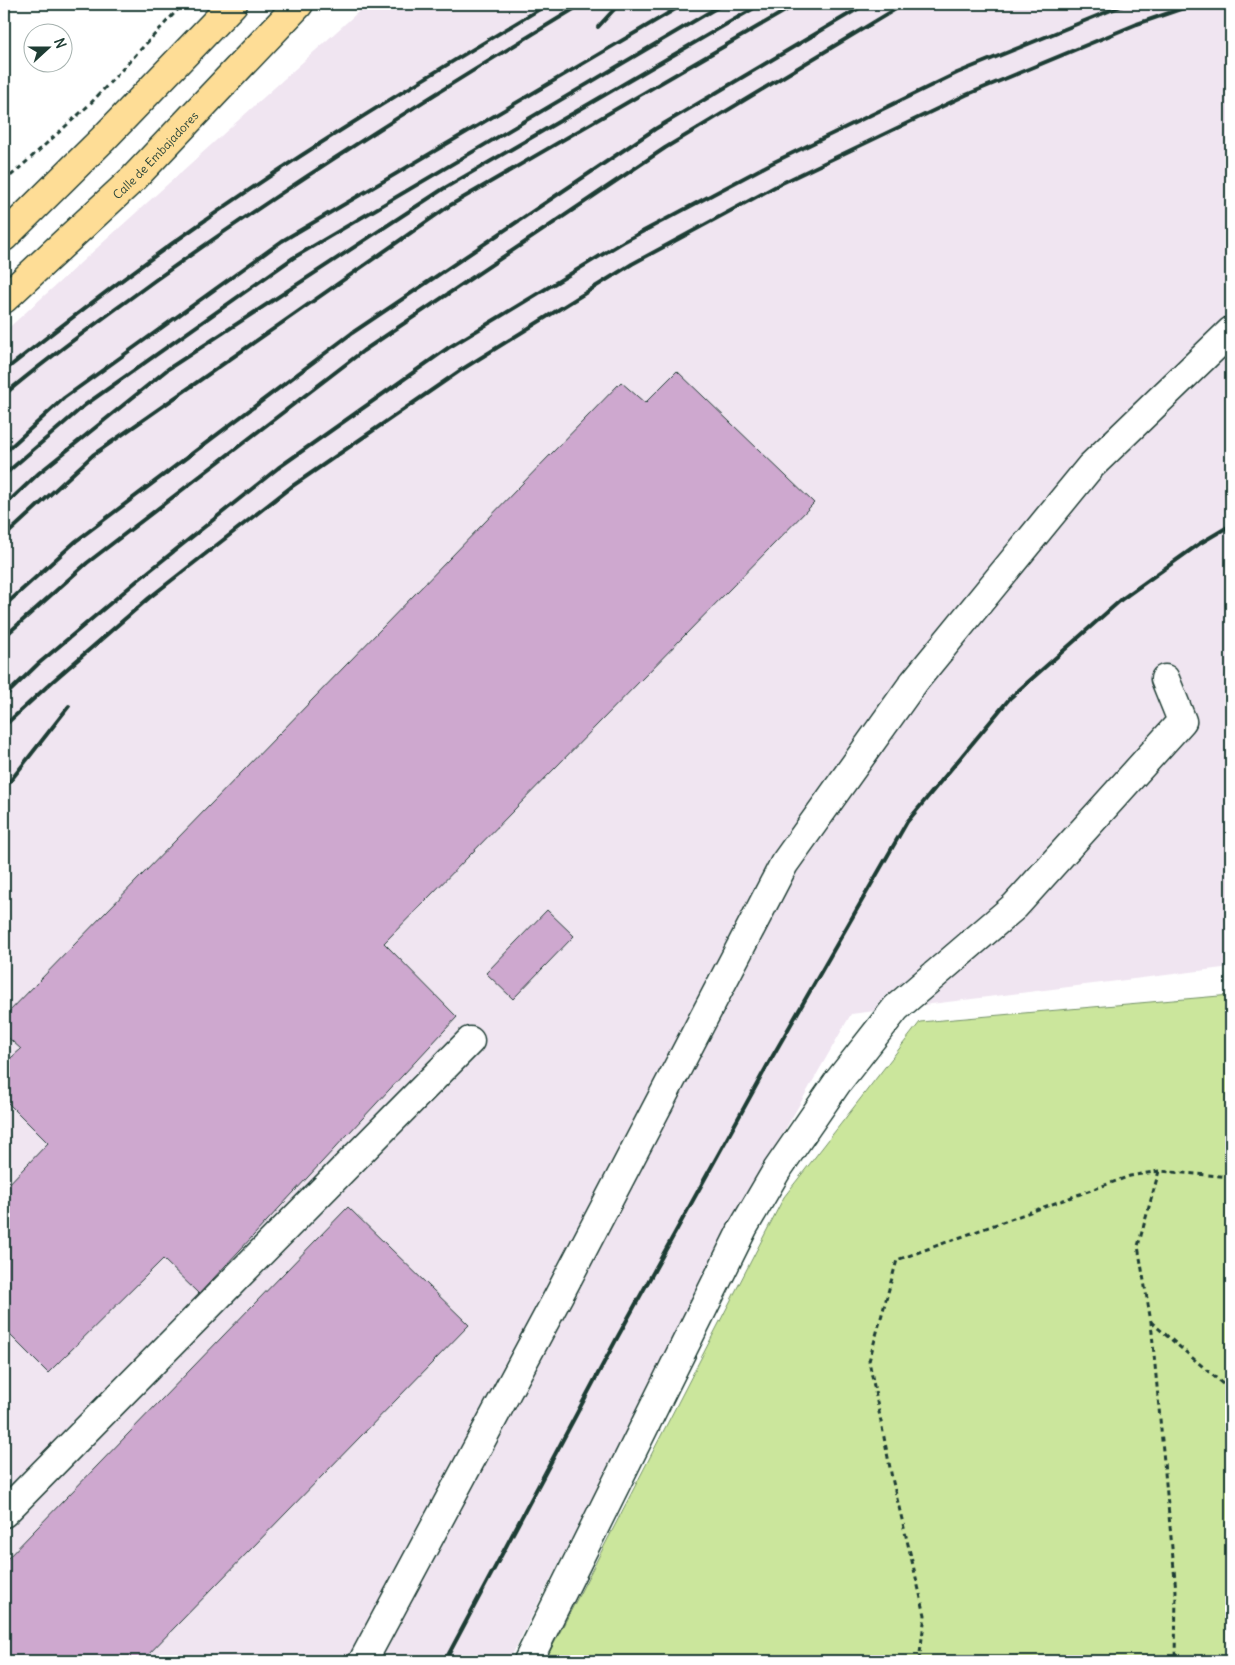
<svg xmlns="http://www.w3.org/2000/svg" width="1235" height="1665" font-family="Delius,sans-serif">
  <style>
    .built { fill: #f0e5f1 }
    .green { fill: #cbe69c; stroke: #759268 }
    .building { fill: #cea8cf; stroke: #1f3d34 }
    .lines { fill: none; stroke-linecap: round; stroke-linejoin: round }
    .minor-casing { stroke: #1f3d34; stroke-width: 31 }
    .major-casing { stroke: #1f3d34; stroke-width: 31 }
    .path { stroke: #1f3d34; stroke-width: 3; stroke-dasharray: 5 4; stroke-linecap: butt }
    .minor { stroke: #fff; stroke-width: 28 }
    .major { stroke: #fedd96; stroke-width: 28 }
    .rail { stroke: #1f3d34; stroke-width: 4 }
    .labels { text-anchor: middle; dominant-baseline: central; stroke-width: 4.5; stroke-linejoin: round; paint-order: stroke }
    .street-label { font-size: 12px; fill: #1f3d34; stroke: #fff }
  </style>
  <rect width="100%" height="100%" fill="#fff"/>
  <filter id="ink" filterUnits="userSpaceOnUse"><feTurbulence type="fractalNoise" baseFrequency=".02" numOctaves="2"/><feDisplacementMap in="SourceGraphic" scale="10" xChannelSelector="R" yChannelSelector="G"/><feConvolveMatrix kernelMatrix="1 2 1 2 8 2 1 2 1" color-interpolation-filters="sRGB"/></filter>
  <g filter="url(#ink)">
    <path class="built" d="M367,4H1231V967L851,1014L732,1223L509,1661H4V332Z"/>
    <path class="green" d="M1231,995V1661H545L784,1197L920,1022Z"/>
    <g class="building">
      <path d="M677,371L814,503L384,943L457,1017L199,1294L163,1259L48,1373L4,1329V1189L48,1143L4,1099V1064L21,1049L4,1034V1017L621,382L645,403Z"/>
      <path d="M547,910L574,936L513,999L486,973Z"/>
      <path d="M348,1207L469,1325L142,1661H4V1562Z"/>
    </g>
    <g class="lines">
      <defs>
        <g id="minor">
          <path d="M4,1513L470,1041"/>
          <path d="M363,1661L559,1295L784,864L914,682L1090,467L1231,331"/>
          <path d="M528,1661L743,1228L777,1170L837,1083L896,1008L1015,906L1182,721L1165,679"/>
        </g>
        <g id="major">
          <path d="M4,237L103,139L233,4"/>
          <path id="s1" d="M4,299L134,178L299,4"/>
        </g>
      </defs>
      <use href="#minor" class="minor-casing"/>
      <use href="#major" class="major-casing"/>
      <g class="path">
        <path d="M4,182L89,105L183,4"/>
        <path d="M1159,1171L1138,1246L1151,1322L1176,1591L1175,1661"/>
        <path d="M1151,1322L1231,1391"/>
        <path d="M919,1661L925,1615L892,1478L869,1361L897,1260L1130,1176L1159,1171L1231,1177"/>
      </g>
      <use href="#minor" class="minor"/>
      <use href="#major" class="major"/>
      <g class="rail">
        <path d="M598,27L619,4"/>
        <path d="M4,371C67,321 131,272 197,226C310,146 430,75 548,4"/>
        <path d="M4,395C52,354 104,318 154,281C292,182 437,92 582,4"/>
        <path d="M4,453L64,398L282,241L684,4"/>
        <path d="M4,475L85,405L293,258L723,4"/>
        <path d="M4,506L39,473L168,369L443,189L761,4"/>
        <path d="M4,537L93,455L449,206L797,4"/>
        <path d="M4,606L76,541L352,333L655,129L866,4"/>
        <path d="M4,637L87,563L363,351L665,148L904,4"/>
        <path d="M4,697L38,664L138,580L278,468L448,348L623,242L772,163L957,73L1126,4"/>
        <path d="M4,726L53,681L149,598L291,487L461,370L632,264L780,184L966,95L1137,24L1195,4"/>
        <path d="M4,789L69,706"/>
        <path d="M445,1661L617,1338L767,1066L907,822L1010,698L1122,599L1199,544L1231,525"/>
      </g>
    </g>
  </g>
  <g class="labels">
    <g class="street-label">
      <text stroke="none"><textPath href="#s1" startOffset="209">Calle de Embajadores</textPath></text>
    </g>
  </g>
  <rect width="1235" height="1665" fill="none" stroke="#fff" stroke-width="20"/>
  <rect x="10" y="10" width="1215" height="1645" fill="none" stroke="#1f3d34" stroke-width="2" filter="url(#ink)"/>
  <g transform="translate(48 48) rotate(69)"><circle r="24" fill="#ffffff" stroke="#a5b1ae"/>
  <path d="M0-4L9 19L0 12L-9 19Z" fill="#1f3d34"/>
  <text y="-8" font-size="14" font-weight="bold" text-anchor="middle" fill="#1f3d34">N</text>
  </g>
</svg>
